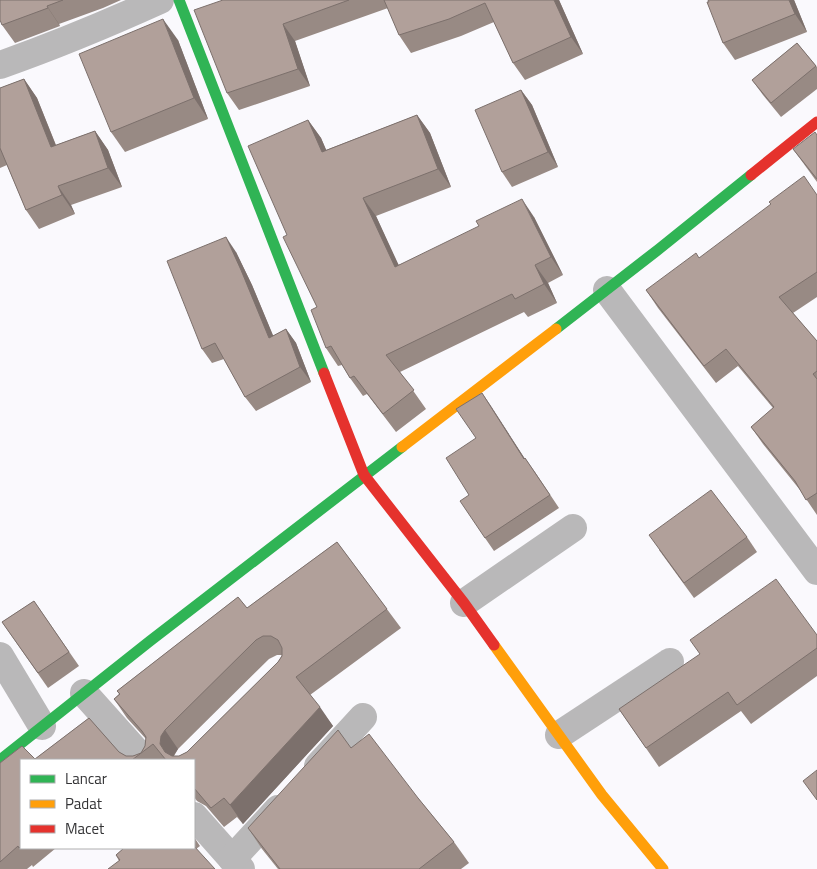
<svg xmlns="http://www.w3.org/2000/svg" width="817" height="869" font-family="'Titillium Web',sans-serif">
  <style>
    .lines { fill: none; stroke-linecap: round; stroke-linejoin: round }
    .street { stroke: #b9b8b9; stroke-width: 28 }
    .fast { stroke: #30b455; stroke-width: 11 }
    .slow { stroke: #ff9f0a; stroke-width: 11 }
    .jam { stroke: #e5322d; stroke-width: 11 }
    .wall { fill: #988a84; fill-rule: evenodd }
    .shaded-wall { fill: #7c706c }
    .building { fill: #b1a09a; stroke: #7c706c; fill-rule: evenodd }
  </style>
  <rect width="100%" height="100%" fill="#faf9fd"/>
  <g class="lines">
    <g class="street">
      <path d="M0,65C54,46 107,24 160,0"/>
      <path d="M607,290L817,571"/>
      <path d="M464,603L573,528"/>
      <path d="M0,656L42,726"/>
      <path d="M84,693L144,760"/>
      <path d="M559,735L670,662"/>
      <path d="M318,766L363,717"/>
      <path d="M194,816L241,869"/>
      <path d="M232,859L278,809"/>
    </g>
    <g class="fast">
      <path d="M179,0L324,373"/>
      <path d="M556,329L659,249L751,175"/>
      <path d="M0,760L150,641L402,447"/>
    </g>
    <g class="slow">
      <path d="M402,447L556,329"/>
      <path d="M494,645L602,795L663,869"/>
    </g>
    <g class="jam">
      <path d="M751,175L817,122"/>
      <path d="M324,373L364,475L464,603L494,645"/>
    </g>
  </g>
  <g class="wall">
    <path d="M0,0H121L103,8L59,24L60,26L15,43L2,25Z"/>
    <path d="M223,0H559L583,54L525,80L513,63L494,22L461,36L411,53L399,35L388,8L295,41L310,86L239,110L227,93Z"/>
    <path d="M794,0L807,32L735,60L723,43L709,2Z"/>
    <path d="M178,40L208,119L125,152L111,132Z"/>
    <path d="M797,43L817,67V89L781,117L763,95L752,80Z"/>
    <path d="M24,79L37,98L56,145L95,131L108,150L122,187L71,205L75,214L39,229L26,210L7,165L0,168V88Z"/>
    <path d="M521,90L532,105L558,167L512,187L502,172Z"/>
    <path d="M417,115L430,133L451,187L376,216L398,265L534,217L563,275L548,283L557,303L528,317L524,312L400,372L426,409L396,432L367,394L363,396L350,378L342,365L338,366L326,348L317,307L287,235L308,120L321,138L326,150Z"/>
    <path d="M817,135V182L793,149Z"/>
    <path d="M817,195V297L793,313L817,341V515L800,490L763,444L751,427L773,408L738,366L716,383L658,308L646,290L699,258Z"/>
    <path d="M236,252L252,285L273,336L286,329L296,343L311,382L256,411L245,397L224,359L212,363L202,349Z"/>
    <path d="M482,393L525,459V458L535,472L559,508L494,551L485,538L469,495L476,438Z"/>
    <path d="M747,537L757,552L694,598L659,550Z"/>
    <path d="M337,542L401,628L310,695L333,726L243,824L237,817L224,827L206,806L197,801L194,797V760H21V848H56L33,867L32,865L27,869H0V763L22,746L35,759L89,718L119,752L126,756H133L141,753L145,746L146,739L127,718L114,699L119,694L117,691L238,597L247,608ZM277,655H282L278,662L187,752L179,756H174L178,749L269,659Z"/>
    <path d="M34,601L79,666L48,688L2,622Z"/>
    <path d="M817,635V676L751,724L741,711L659,767L619,709Z"/>
    <path d="M351,748L418,798L454,842L469,863L461,869H278L262,849L248,828Z"/>
    <path d="M194,837L200,846L196,849L119,861L116,855L124,848H123H194Z"/>
  </g>
  <g class="shaded-wall">
    <path d="M554,0H559L583,54L571,37Z"/>
    <path d="M789,0H794L807,32L795,14Z"/>
    <path d="M47,6L59,24L60,26L48,8Z"/>
    <path d="M163,19L178,40L208,119L194,98Z"/>
    <path d="M283,24L295,41L310,86L298,69Z"/>
    <path d="M24,79L37,98L64,166L51,147Z"/>
    <path d="M521,90L532,105L558,167L548,152Z"/>
    <path d="M417,115L430,133L451,187L438,169Z"/>
    <path d="M308,120L321,138L335,170L322,152Z"/>
    <path d="M95,131L108,150L122,187L108,168Z"/>
    <path d="M58,186L71,205L75,214L62,195Z"/>
    <path d="M363,198L376,216L408,285L395,267Z"/>
    <path d="M522,199L534,217L563,275L551,257Z"/>
    <path d="M226,237L236,252L252,285L280,352L269,338Z"/>
    <path d="M535,265L548,283L557,303L544,284Z"/>
    <path d="M286,329L296,343L311,382L300,367Z"/>
    <path d="M482,393L491,406L534,473L524,459Z"/>
    <path d="M320,707L333,726L243,824L230,805Z"/>
    <path d="M165,730L178,749L174,755V760L165,752L160,744L161,736Z"/>
  </g>
  <g class="building">
    <path d="M0,0H63L47,6L48,8L2,25L0,20Z"/>
    <path d="M223,0H349L283,24L298,69L227,93L194,10Z"/>
    <path d="M384,0H554L571,37L513,63L485,3L449,19L399,35Z"/>
    <path d="M708,0H789L795,14L723,43L707,2H709Z"/>
    <path d="M163,19L194,98L111,132L79,54Z"/>
    <path d="M797,43L816,66L771,103L752,80Z"/>
    <path d="M24,79L51,147L95,131L108,168L58,186L62,195L26,210L0,148V88Z"/>
    <path d="M521,90L548,152L502,172L475,110Z"/>
    <path d="M417,115L438,169L363,198L395,267L479,226L476,221L522,199L551,257L535,265L544,284L515,299L512,294L386,355L414,390L383,414L354,376L350,378L331,346L326,348L311,310L317,307L283,237L287,235L248,146L308,120L322,152Z"/>
    <path d="M815,132L817,135V179L793,149Z"/>
    <path d="M804,176L817,195V272L779,297L817,341V371L813,374L817,379V493L806,500L795,481L751,427L774,407L726,349L704,366L646,290L696,253L699,258L771,204L769,202Z"/>
    <path d="M226,237L241,270L269,338L286,329L300,367L245,397L215,343L202,349L167,261Z"/>
    <path d="M482,393L524,459L525,458L550,495L485,538L460,501L469,495L446,458L476,438L456,409Z"/>
    <path d="M711,490L747,537L684,583L649,535Z"/>
    <path d="M337,542L387,609L296,677L320,707L230,805L224,798L211,808L194,788V760H166L153,744L132,760H21V846L19,848L18,846L0,862V763L22,746L35,759L89,718L119,752L126,756H133L141,753L145,746L146,737L142,731L114,699L120,694L117,691L238,597L247,608ZM263,636H271L278,640L282,648V656L278,662L187,752L179,756H172L165,752L160,744L161,736L165,730L256,640Z"/>
    <path d="M776,579L817,635V648L737,705L728,692L646,748L619,709L700,654L690,640Z"/>
    <path d="M34,601L69,652L38,673L2,622Z"/>
    <path d="M338,730L351,748L369,734L418,798L454,842L419,869H280L248,828Z"/>
    <path d="M817,770V800L803,781Z"/>
    <path d="M194,846L215,869H108L120,860L116,855L124,848H194Z"/>
  </g>
  <rect x="20" y="759" width="175" height="90" fill="#ffffff" stroke="#aeaeaf"/>
  <rect x="30" y="775" width="25" height="8" fill="#30b455" stroke="#aeaeaf"/>
  <text x="65" y="784" font-size="15" fill="#343436">Lancar</text>
  <rect x="30" y="800" width="25" height="8" fill="#ff9f0a" stroke="#aeaeaf"/>
  <text x="65" y="809" font-size="15" fill="#343436">Padat</text>
  <rect x="30" y="825" width="25" height="8" fill="#e5322d" stroke="#aeaeaf"/>
  <text x="65" y="834" font-size="15" fill="#343436">Macet</text>
</svg>
